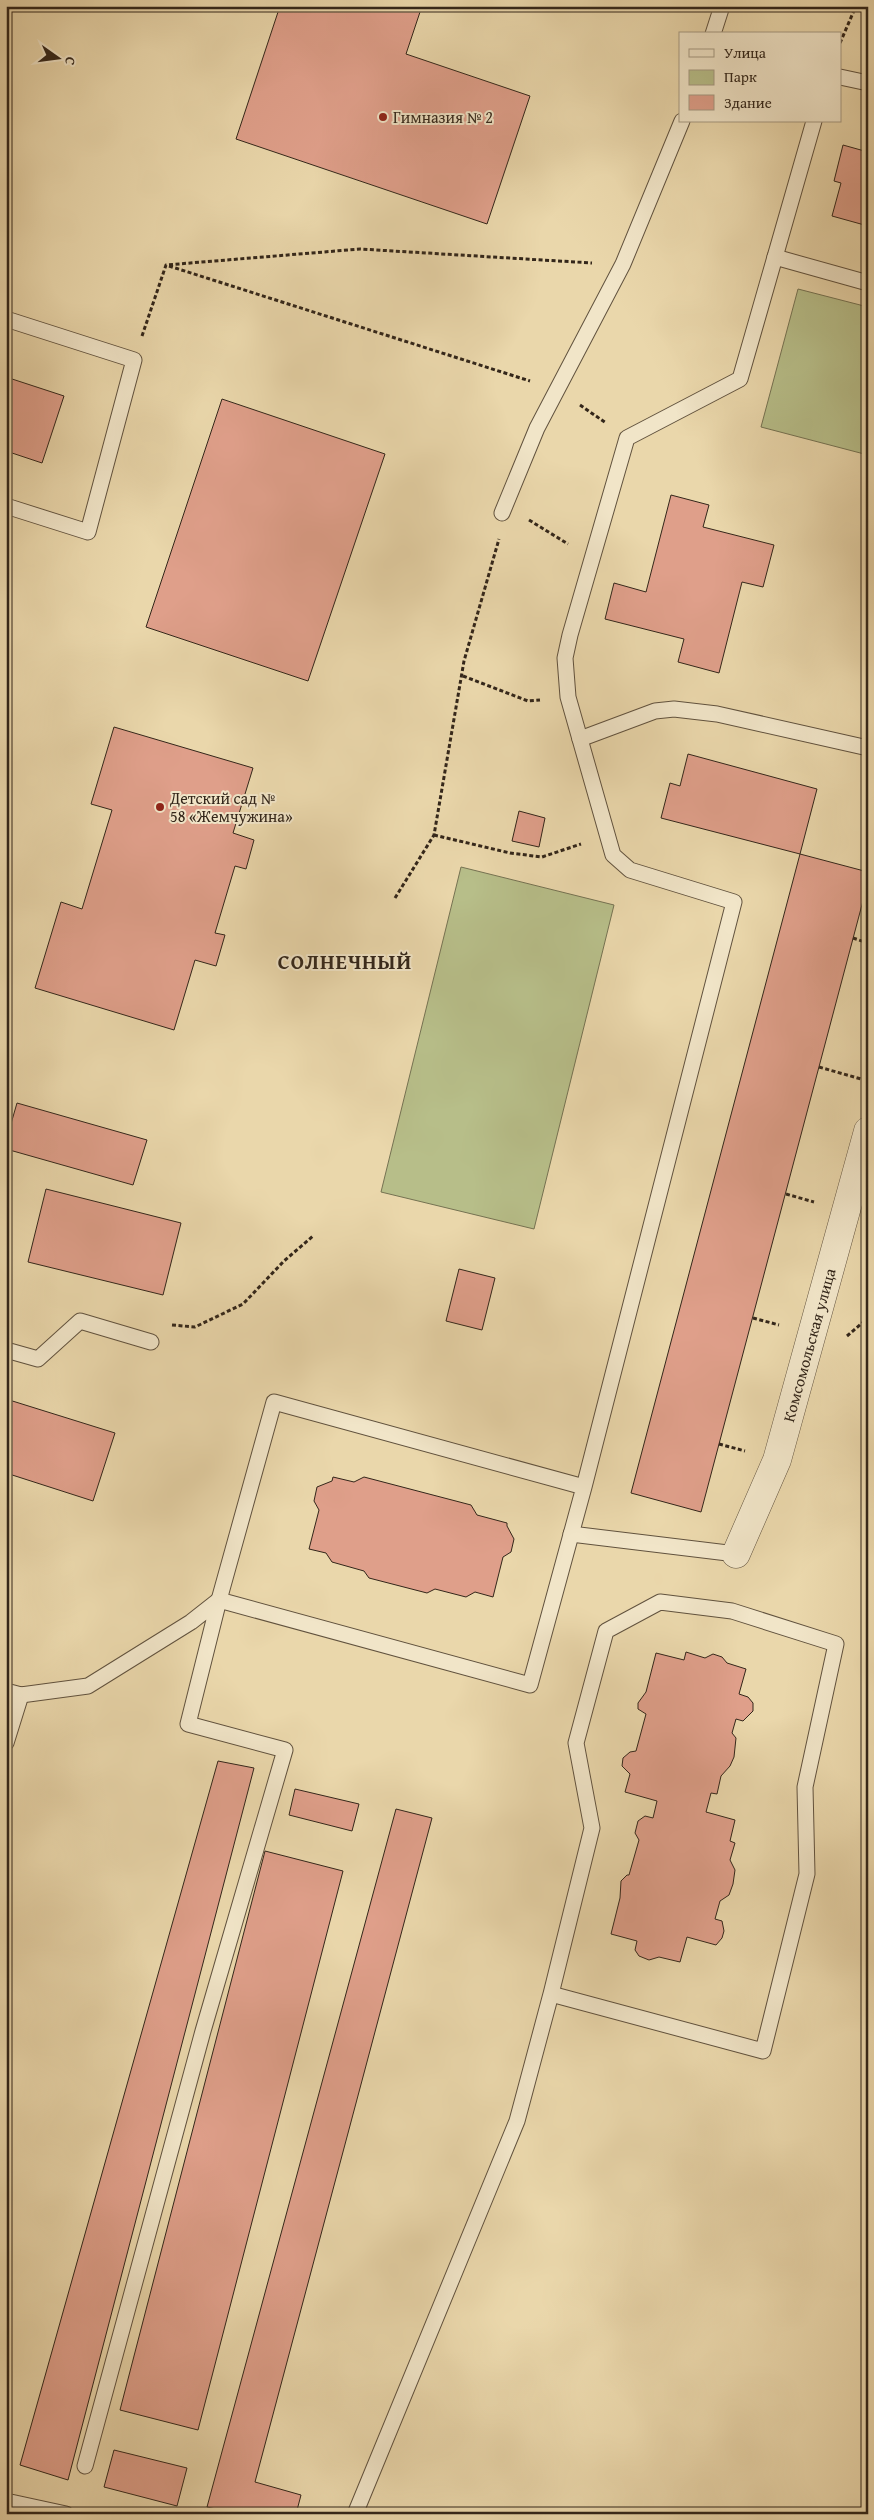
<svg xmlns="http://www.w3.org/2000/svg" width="874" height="2520" font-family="'Gentium Book Plus',serif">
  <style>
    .green { fill: #b7be89; stroke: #757252 }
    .building { fill: #df9f8a; stroke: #33261a }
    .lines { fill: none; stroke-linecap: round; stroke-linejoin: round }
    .service-casing { stroke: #61523e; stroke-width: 17 }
    .minor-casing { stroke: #61523e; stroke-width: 29 }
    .path { stroke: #33261a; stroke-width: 3; stroke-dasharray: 4 2.5; stroke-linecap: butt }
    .service { stroke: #f1e5c8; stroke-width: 15 }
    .minor { stroke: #f1e5c8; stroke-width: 28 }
    .poi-dot { fill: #8f2418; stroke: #f1e5c8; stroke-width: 2 }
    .labels { text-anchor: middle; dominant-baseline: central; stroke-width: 4; stroke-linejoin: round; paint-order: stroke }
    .poi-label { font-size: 16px; fill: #33261a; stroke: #f1e5c8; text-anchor: start }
    .street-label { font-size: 16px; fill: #33261a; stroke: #f1e5c8 }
    .district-label { font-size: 21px; font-weight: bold; letter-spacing: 1px; fill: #33261a; stroke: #f1e5c8 }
  </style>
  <rect width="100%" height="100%" fill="#ead7ab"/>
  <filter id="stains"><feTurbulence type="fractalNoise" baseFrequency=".004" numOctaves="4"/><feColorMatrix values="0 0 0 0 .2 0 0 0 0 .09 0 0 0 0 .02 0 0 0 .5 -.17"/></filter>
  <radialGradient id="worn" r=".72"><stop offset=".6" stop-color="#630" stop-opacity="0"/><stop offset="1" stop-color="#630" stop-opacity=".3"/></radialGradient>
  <g class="green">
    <path d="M798,289L868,307V455L761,427Z"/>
    <path d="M461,867L614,905L534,1229L381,1192Z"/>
  </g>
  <g class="building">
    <path d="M280,6H422L406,54L530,96L487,224L236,139Z"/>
    <path d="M843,145L868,152V226L832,216L841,183L834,181Z"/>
    <path d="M6,377L64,396L42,463L6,451Z"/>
    <path d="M222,399L385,454L308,681L146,627Z"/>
    <path d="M671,495L709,505L703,527L774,545L763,587L742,582L719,673L678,662L684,639L605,619L614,583L646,592Z"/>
    <path d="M114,727L253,768L233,833L254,840L246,869L235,866L215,933L225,935L216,966L195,960L174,1030L35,988L61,902L82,909L112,810L91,804Z"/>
    <path d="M688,754L817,789L800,854L661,818L670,783L680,786Z"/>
    <path d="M519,811L545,818L539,847L512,841Z"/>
    <path d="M800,854L868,872V882L701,1512L631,1493Z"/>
    <path d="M17,1103L147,1140L133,1185L6,1149V1141Z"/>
    <path d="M46,1189L181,1223L163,1295L28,1262Z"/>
    <path d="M459,1269L495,1278L482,1330L446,1321Z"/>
    <path d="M6,1399L115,1433L93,1501L6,1473Z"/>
    <path d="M333,1477L354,1482L364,1477L471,1505L477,1515L507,1523V1526L514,1539L511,1552L503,1557L493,1597L475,1592L466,1597L435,1589L427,1593L369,1578L364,1571L332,1562L326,1553L309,1549L319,1510L314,1501L317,1487L332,1481Z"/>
    <path d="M686,1652L705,1658L713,1654L722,1657L727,1663L746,1669L739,1694L748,1697L753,1703V1711L743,1721L736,1719L732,1733L736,1738L734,1757L730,1766L721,1776L717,1794L711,1793L706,1812L735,1820L730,1841L735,1843L730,1860L735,1870L733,1884L729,1895L720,1901L715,1919L722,1921L724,1931L722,1938L716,1945L687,1937L680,1962L659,1957L649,1960L639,1956L635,1950L637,1941L611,1934L620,1898L621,1881L627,1875H629L639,1840L635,1833L638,1821L645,1816L653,1818L657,1801L625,1792L630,1774L622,1766L623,1758L630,1752L636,1751L646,1714L638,1709V1703L646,1692L656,1653L684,1660Z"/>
    <path d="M218,1761L254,1768L68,2480L20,2465Z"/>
    <path d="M295,1789L359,1804L352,1831L289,1815Z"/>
    <path d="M396,1809L432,1818L255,2482L301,2495L296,2514H238L207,2507Z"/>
    <path d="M265,1851L343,1871L198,2430L120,2410Z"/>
    <path d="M114,2450L187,2468L177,2506L104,2487Z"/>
  </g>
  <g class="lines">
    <defs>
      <g id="service">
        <path d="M713,34L722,6"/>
        <path d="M840,77L868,83"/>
        <path d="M775,257L868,283"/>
        <path d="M6,319L134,360L88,532L6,506"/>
        <path d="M502,513L537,428L623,264L682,121"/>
        <path d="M580,739L655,711L674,709L717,714L868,748"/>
        <path d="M6,1350L38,1359L80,1321L151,1342"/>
        <path d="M584,1487L274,1402L219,1600L530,1685L584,1487L734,902L630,870L613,855L568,697L565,658L570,635L627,438L740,379L814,121"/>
        <path d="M571,1534L736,1554"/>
        <path d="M6,1691L21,1695L6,1743"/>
        <path d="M21,1695L88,1686L191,1622L219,1600L188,1724L285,1750L203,2031L85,2466"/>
        <path d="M6,2501L66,2514"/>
        <path d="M355,2514L517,2121L551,1994L763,2051L807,1874L805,1787L836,1644L732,1611L660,1602L606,1631L576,1743L592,1828L551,1994"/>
      </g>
      <g id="minor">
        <path id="s1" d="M736,1554L777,1460L868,1131"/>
      </g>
    </defs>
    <use href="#service" class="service-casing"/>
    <use href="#minor" class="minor-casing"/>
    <g class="path">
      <path d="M840,43L856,6"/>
      <path d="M169,266L530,381"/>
      <path d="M142,336L166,265L360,249L592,263"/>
      <path d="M580,405L606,423"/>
      <path d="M529,520L568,544"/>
      <path d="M463,676L528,701L540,700"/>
      <path d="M434,835L510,853L542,857L581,844"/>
      <path d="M395,898L434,835L464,661L499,539"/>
      <path d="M853,938L868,943"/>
      <path d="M819,1067L868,1081"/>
      <path d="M786,1194L814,1202"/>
      <path d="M753,1318L779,1325"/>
      <path d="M172,1325L195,1327L243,1304L284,1261L313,1236"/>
      <path d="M847,1336L868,1318"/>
      <path d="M719,1444L745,1451"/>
    </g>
    <use href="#service" class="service"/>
    <use href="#minor" class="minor"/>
  </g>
  <g class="poi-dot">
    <circle cx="383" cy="117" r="5"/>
    <circle cx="160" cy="807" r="5"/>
  </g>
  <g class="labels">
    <g class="poi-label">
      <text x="393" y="117">Гимназия № 2</text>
      <text x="170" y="798">Детский сад №<tspan x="170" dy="18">58 «Жемчужина»</tspan></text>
    </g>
    <g class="street-label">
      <text stroke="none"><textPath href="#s1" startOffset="222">Комсомольская улица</textPath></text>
    </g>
    <g class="district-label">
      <text x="345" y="961">СОЛНЕЧНЫЙ</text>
    </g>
  </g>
  <rect width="874" height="2520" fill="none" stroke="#ead7ab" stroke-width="25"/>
  <rect x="8" y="8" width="859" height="2505" fill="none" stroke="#33261a" stroke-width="2.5"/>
  <rect x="12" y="12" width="849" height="2495" fill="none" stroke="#33261a"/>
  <rect x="679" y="32" width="162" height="90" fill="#f1e5c8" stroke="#a59982"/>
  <rect x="689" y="49" width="25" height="8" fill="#f1e5c8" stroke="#a59982"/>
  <text x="724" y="58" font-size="15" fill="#33261a">Улица</text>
  <rect x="689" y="70" width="25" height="15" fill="#b7be89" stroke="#a59982"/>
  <text x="724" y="82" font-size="15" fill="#33261a">Парк</text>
  <rect x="689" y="95" width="25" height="15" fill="#df9f8a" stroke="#a59982"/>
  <text x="724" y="108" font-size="15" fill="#33261a">Здание</text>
  <g transform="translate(58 58) rotate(104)" stroke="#f1e5c8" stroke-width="4" paint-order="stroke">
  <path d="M0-4L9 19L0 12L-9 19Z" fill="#33261a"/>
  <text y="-8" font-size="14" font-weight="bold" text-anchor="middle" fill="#33261a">С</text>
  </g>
  <rect width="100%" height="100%" filter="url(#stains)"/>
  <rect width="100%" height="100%" fill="url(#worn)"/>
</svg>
